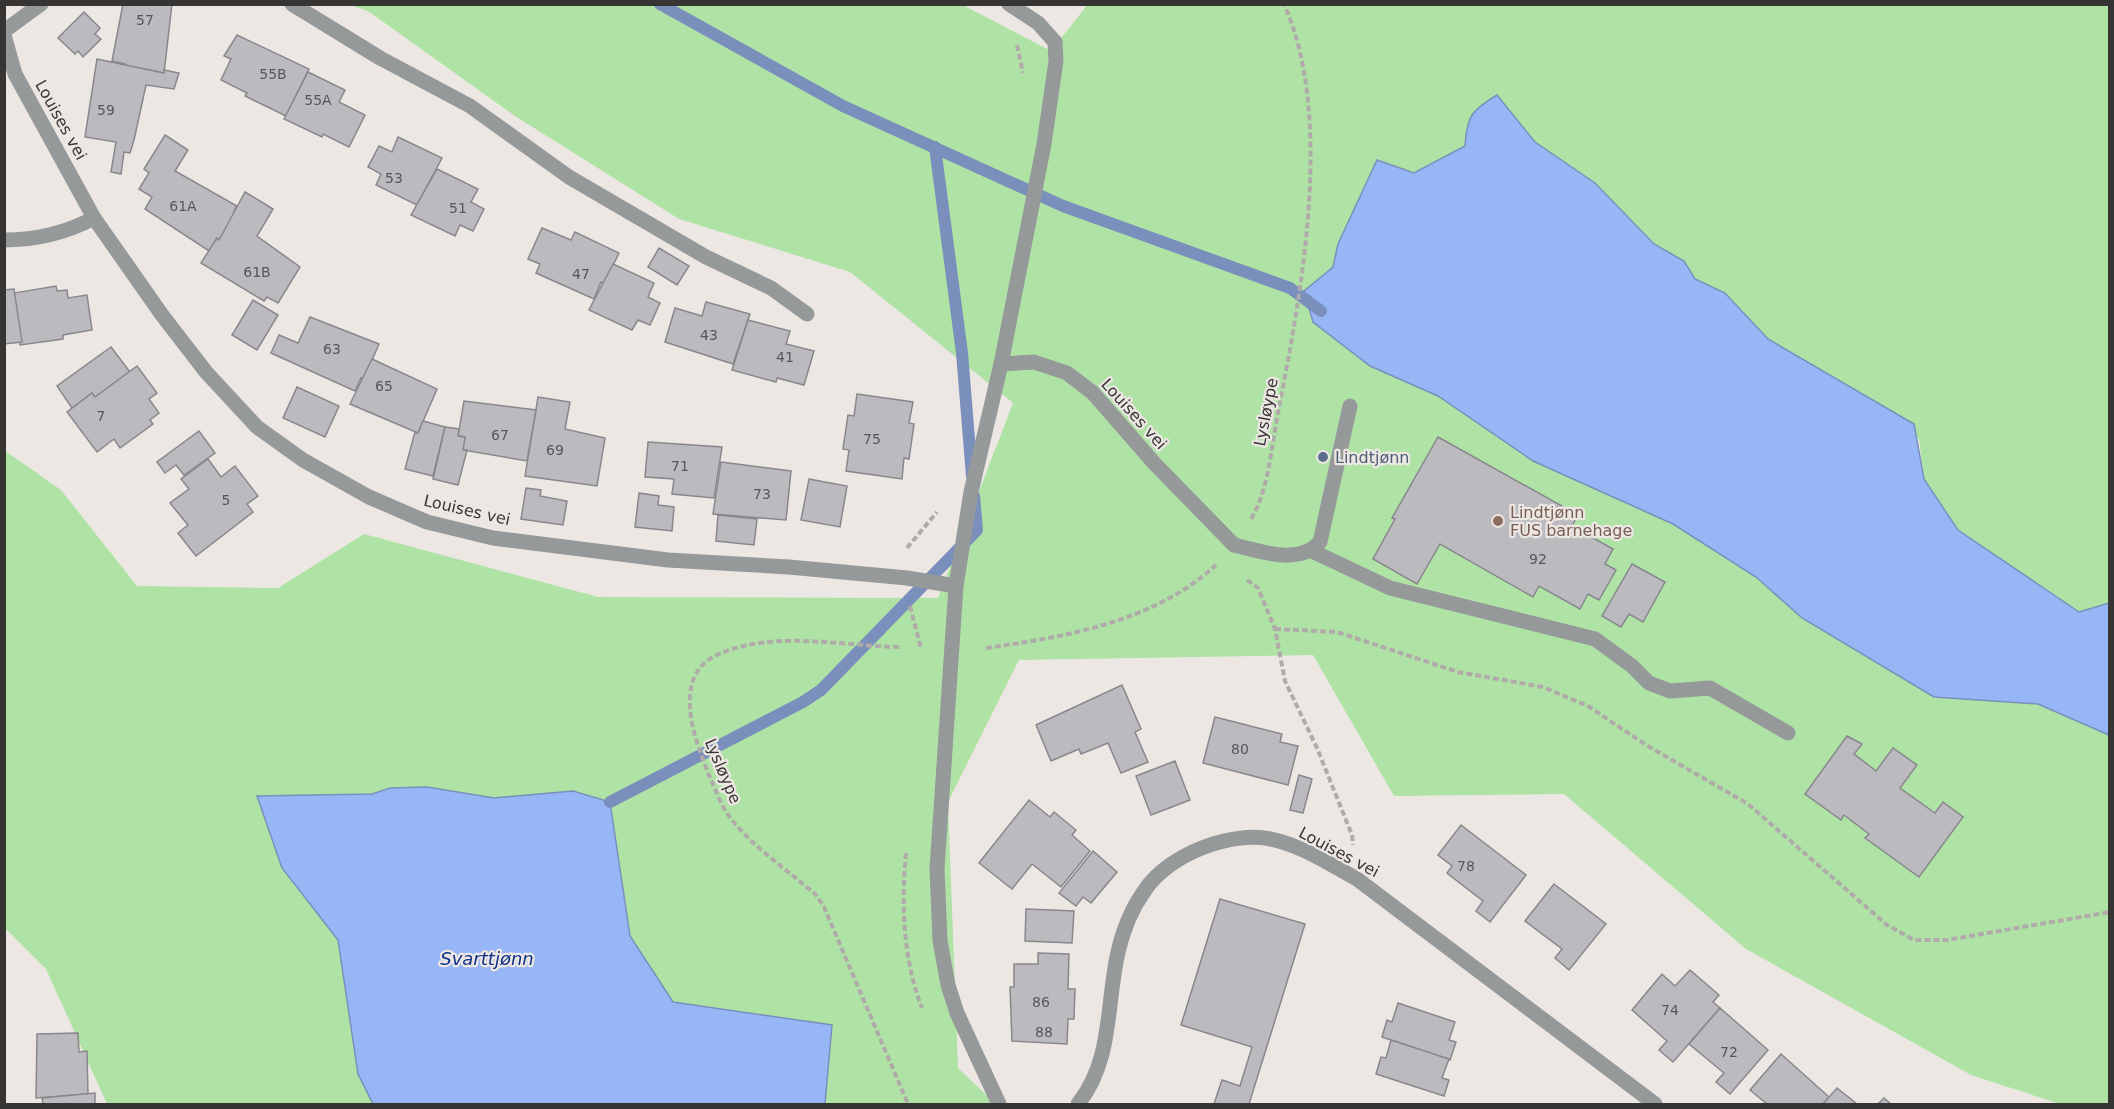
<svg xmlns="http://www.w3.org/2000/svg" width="2114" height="1109" font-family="'DejaVu Sans',sans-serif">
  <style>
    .green { fill: #afe3a6 }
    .water { fill: #97b6f6; stroke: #7a8fbc; stroke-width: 1.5 }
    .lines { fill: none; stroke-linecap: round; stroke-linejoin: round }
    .stream { stroke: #7a8fbc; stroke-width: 12 }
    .building { fill: #bbbabf; stroke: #88878c; stroke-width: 1.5 }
    .path { stroke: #b0aba9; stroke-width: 4; stroke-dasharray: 6 3; stroke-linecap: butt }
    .service { stroke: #969999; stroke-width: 15 }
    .minor { stroke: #969999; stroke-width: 15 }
    .tertiary { stroke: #969999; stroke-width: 15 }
    .service-dot { fill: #5c6f8a; stroke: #ede7e4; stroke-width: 2 }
    .education-dot { fill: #8d6e63; stroke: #ede7e4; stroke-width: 2 }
    .labels { text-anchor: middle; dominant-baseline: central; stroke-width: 4.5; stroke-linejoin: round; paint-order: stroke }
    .number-label { font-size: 14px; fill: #585657 }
    .street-label { font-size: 16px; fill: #373534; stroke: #ede7e4 }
    .service-label { font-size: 16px; fill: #4e5e75; stroke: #ede7e4; text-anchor: start }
    .education-label { font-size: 16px; fill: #785e54; stroke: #ede7e4; text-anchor: start }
    .water-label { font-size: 18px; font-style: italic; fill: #0f3189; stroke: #ede7e4 }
  </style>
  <rect width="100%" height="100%" fill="#ede7e4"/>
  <path class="green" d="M1088,4L2109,5V603L2080,612L1958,530L1924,479L1919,439L1822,371L1768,339L1725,293L1695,279L1684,261L1654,244L1595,183L1535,142L1497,96L1466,127V146L1414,173L1377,161L1338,244L1333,267L1370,366L1438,396L1533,461L1673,524L1756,577L1802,618L1934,697L2038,704L2109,735V1104H2060L1971,1075L1746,949L1564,794L1394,796L1313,655L1019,660L948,802L958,1068L996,1104H825L832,1025L673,1002L630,936L610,802L573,791L494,798L427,787L390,788L372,794L282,868L338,940L358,1074L373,1104H107L46,969L5,928L4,450L61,490L137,586L278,588L364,534L598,597L938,598L1013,403L850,272L679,219L515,116L368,11L350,5H963L1051,51Z"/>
  <g class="water">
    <path d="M1497,95L1535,142L1595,183L1654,244L1684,261L1695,279L1725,293L1768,339L1914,424L1924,479L1958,530L2079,612L2109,603V735L2038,704L1934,697L1802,618L1756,577L1673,524L1533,461L1438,396L1370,366L1313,322L1304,291L1333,267L1338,244L1377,160L1414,173L1465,146C1467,116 1471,111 1497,95Z"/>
    <path d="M427,787L494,798L573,791L610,802L630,936L673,1002L832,1025L825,1104H373L358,1074L338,940L282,868L257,796L372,794L390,788Z"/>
  </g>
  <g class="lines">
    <g class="stream">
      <path d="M660,4L843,106L1063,206L1290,288L1321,311"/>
      <path d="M935,147L962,353L972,476"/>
      <path d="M610,802L803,702L821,690L977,530L974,496"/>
    </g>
  </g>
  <g class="building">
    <path d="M123,4H172L164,73L126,66V64L112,61Z"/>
    <path d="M84,12L100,28L95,34L101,39L83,57L78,51L75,54L58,38Z"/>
    <path d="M237,35L309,69L286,116L245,96L247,93L221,80L231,59L224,56Z"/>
    <path d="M97,59L164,73V70L179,73L174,89L146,85L134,140L130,153L124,152L121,174L111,172L116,142L85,137Z"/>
    <path d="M308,72L345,90L339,102L365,115L349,147L323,134L322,137L284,119Z"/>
    <path d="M165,135L188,150L175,171L237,206L234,211L237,213L219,240L217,238L209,251L145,209L152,197L139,189L149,173L144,169Z"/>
    <path d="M398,137L442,158L417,205L376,185L381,174L368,167L379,146L392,152Z"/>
    <path d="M437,169L478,189L471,202L484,209L473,231L460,225L455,236L411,215Z"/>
    <path d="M245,192L273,209L257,236L300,267L278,303L267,297L264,301L201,263L217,238L219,240Z"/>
    <path d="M542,228L571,240L575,232L619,253L604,284L601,282L594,299L536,273L540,264L528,259Z"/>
    <path d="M659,248L689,266L677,285L648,267Z"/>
    <path d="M613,264L654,283L648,297L660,303L650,325L638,320L632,330L589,310Z"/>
    <path d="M56,286L57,291L67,290L68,298L87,295L92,330L63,335V339L20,345L14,293Z"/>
    <path d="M14,289L22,342L4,344V290Z"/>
    <path d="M253,300L278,315L257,350L232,335Z"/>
    <path d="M706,302L750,314L733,364L665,342L675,308L702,316Z"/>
    <path d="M310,317L379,344L364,379L361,378L355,391L271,353L279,335L298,343Z"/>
    <path d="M748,320L790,331L786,344L814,351L804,385L777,378L776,382L732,370Z"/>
    <path d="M111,347L130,372L95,397L92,393L72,408L57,386Z"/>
    <path d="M372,359L437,389L418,433L350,404Z"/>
    <path d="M137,366L157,393L149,399L159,413L150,420L153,424L120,448L114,439L97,452L67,412L92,393L95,397Z"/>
    <path d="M297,387L339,406L325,437L283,418Z"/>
    <path d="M857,394L913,402L909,423L914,424L909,459L904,458L902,479L846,471L849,450L843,449L848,415L854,416Z"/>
    <path d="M538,397L570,402L565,429L605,438L597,486L525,476Z"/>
    <path d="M464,401L536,410L527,461L463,450L465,437L458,436Z"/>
    <path d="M423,421L445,427L433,476L405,469L415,432L418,433Z"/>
    <path d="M445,427L459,429L458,436L465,437L463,450H467L458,485L433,479Z"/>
    <path d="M199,431L215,453L184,475L176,465L165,473L157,462Z"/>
    <path d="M1438,437L1578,515L1572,526L1613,549L1605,564L1616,570L1599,600L1588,594L1580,609L1539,586L1533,597L1440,544L1417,584L1373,559L1395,519L1392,518Z"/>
    <path d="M648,442L722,447L714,498L672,494L674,479L645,477Z"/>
    <path d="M208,459L221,477L235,466L258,496L247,504L253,512L196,556L178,533L188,525L170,503L189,489L181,479Z"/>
    <path d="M721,462L791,471L786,520L713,514Z"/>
    <path d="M809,479L847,486L840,527L801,520Z"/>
    <path d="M526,488L541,490L540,496L567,501L563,525L521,519Z"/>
    <path d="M639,493L659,496L658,505L674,507L672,531L635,527Z"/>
    <path d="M718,515L757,519L754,545L716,541Z"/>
    <path d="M1632,564L1665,582L1643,622L1629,614L1621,627L1602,616Z"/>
    <path d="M1122,685L1141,729L1135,732L1148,762L1121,773L1108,743L1081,754L1079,749L1051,761L1036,725Z"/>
    <path d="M1215,717L1282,734L1280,742L1298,746L1288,785L1203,763Z"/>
    <path d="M1847,736L1862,744L1854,754L1876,771L1893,748L1917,765L1900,788L1935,813L1943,802L1963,817L1919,877L1865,838L1869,834L1844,815L1841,820L1805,794Z"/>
    <path d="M1175,761L1190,800L1151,815L1136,776Z"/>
    <path d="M1299,775L1312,779L1303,813L1290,810Z"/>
    <path d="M1029,800L1050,817L1054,812L1076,830L1072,835L1090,851L1061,887L1032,864L1012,889L979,863Z"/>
    <path d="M1461,825L1526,875L1490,922L1476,911L1483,901L1447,873L1452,866L1438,855Z"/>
    <path d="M1093,851L1117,872L1091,903L1083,897L1076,906L1059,893Z"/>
    <path d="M1554,884L1606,924L1569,970L1555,958L1562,949L1525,921Z"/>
    <path d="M1220,899L1305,924L1249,1104H1214L1222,1080L1240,1086L1252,1047L1181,1025Z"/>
    <path d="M1026,909L1074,911L1072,943L1025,941Z"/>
    <path d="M1038,953L1069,954L1068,989H1075L1074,1019H1068L1067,1044L1012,1041L1010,987H1014V964H1038Z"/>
    <path d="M1690,970L1719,995L1713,1002L1720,1008L1673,1062L1659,1050L1667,1041L1632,1010L1662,974L1675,986Z"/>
    <path d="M1398,1003L1455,1022L1449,1040L1456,1042L1450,1060L1382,1037L1387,1020L1392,1022Z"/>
    <path d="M1720,1008L1768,1050L1730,1094L1716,1082L1724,1073L1689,1044Z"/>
    <path d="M78,1033L79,1052L87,1051L88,1094L36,1098L37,1034Z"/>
    <path d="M1391,1040L1449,1059L1442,1078L1449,1080L1444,1096L1376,1074L1381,1057L1386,1058Z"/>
    <path d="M1781,1054L1829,1097L1823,1104H1767L1750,1090Z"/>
    <path d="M1837,1088L1857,1104H1823Z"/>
    <path d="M95,1093V1104H43L42,1098Z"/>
    <path d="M1884,1098L1891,1104H1878Z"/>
  </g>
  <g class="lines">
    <g class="path">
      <path d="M1017,45L1023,73"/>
      <path d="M1251,519C1269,489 1271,448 1278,413C1301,294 1335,118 1284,4"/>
      <path d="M907,548L937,512"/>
      <path d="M1247,580L1258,588L1275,629L1285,681L1317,748L1352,835L1353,845"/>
      <path d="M910,606L921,648"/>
      <path d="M1275,629L1337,632L1458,672L1543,687L1588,706L1646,745L1748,804L1887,925L1914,940H1947L2110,912"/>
      <path d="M899,647C841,646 774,630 719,654C668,676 696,743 711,780C717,793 722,808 732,820C754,848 789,871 816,895L824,907L908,1104"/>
      <path d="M986,648C1065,637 1154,622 1216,565"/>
      <path d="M906,853C901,904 903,959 922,1008"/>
    </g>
    <g class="service">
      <path d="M1234,545C1261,551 1298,566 1320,542L1350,406"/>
      <path d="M1312,551L1390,588L1595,639L1632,666L1649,683L1670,691L1710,688L1788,733"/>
    </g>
    <g class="minor">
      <path d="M292,4L380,58L470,106L569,177L706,257L771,288L807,314"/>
      <path d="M1009,4L1038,23L1055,42"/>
      <path d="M4,31L41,4"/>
      <path d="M4,35L15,74L94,218L162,315L206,372L257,427L303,460L369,497L427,522L493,538L668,560L789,567L907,578L956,586"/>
      <path d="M4,240C37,240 66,233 94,218"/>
      <path d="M1001,364L1034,362L1067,373L1093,393L1154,463L1234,545"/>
      <path d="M1078,1104C1113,1060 1106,1005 1118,952C1123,930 1132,908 1145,890C1169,854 1233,829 1275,840C1304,847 1331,865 1357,879L1655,1104"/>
    </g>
    <path class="tertiary" d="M999,1104L957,1013L948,985L940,941L937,869L956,586L971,492L1001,364L1044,144L1056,61L1055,42"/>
  </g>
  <circle class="service-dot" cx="1323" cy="457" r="6"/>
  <circle class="education-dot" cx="1498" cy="521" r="6"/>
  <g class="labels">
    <g class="number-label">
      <text x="145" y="20">57</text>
      <text x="273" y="74">55B</text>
      <text x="318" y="100">55A</text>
      <text x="106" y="110">59</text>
      <text x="394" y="178">53</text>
      <text x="183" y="206">61A</text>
      <text x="458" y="208">51</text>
      <text x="257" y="272">61B</text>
      <text x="581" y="274">47</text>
      <text x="709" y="335">43</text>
      <text x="332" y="349">63</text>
      <text x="785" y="357">41</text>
      <text x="384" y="386">65</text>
      <text x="101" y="416">7</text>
      <text x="500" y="435">67</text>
      <text x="872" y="439">75</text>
      <text x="555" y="450">69</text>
      <text x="680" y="466">71</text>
      <text x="762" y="494">73</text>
      <text x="226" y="500">5</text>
      <text x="1538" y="559">92</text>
      <text x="1240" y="749">80</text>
      <text x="1466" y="866">78</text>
      <text x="1041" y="1002">86</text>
      <text x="1670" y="1010">74</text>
      <text x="1044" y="1032">88</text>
      <text x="1729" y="1052">72</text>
    </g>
    <g class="street-label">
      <text transform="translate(61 120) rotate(61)">Louises vei</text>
      <text transform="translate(1266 412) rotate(-79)">Lysløype</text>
      <text transform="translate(1134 414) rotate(48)">Louises vei</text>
      <text transform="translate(467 510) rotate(13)">Louises vei</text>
      <text transform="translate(723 771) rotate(67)">Lysløype</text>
      <text transform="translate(1339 852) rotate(28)">Louises vei</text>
    </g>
    <g class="service-label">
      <text x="1335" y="457">Lindtjønn</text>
    </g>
    <g class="education-label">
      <text x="1510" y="512">Lindtjønn<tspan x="1510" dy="18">FUS barnehage</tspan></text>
    </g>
    <g class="water-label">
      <text x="487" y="958">Svarttjønn</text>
    </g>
  </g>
  <rect width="2114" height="1109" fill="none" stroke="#373534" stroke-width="12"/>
</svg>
